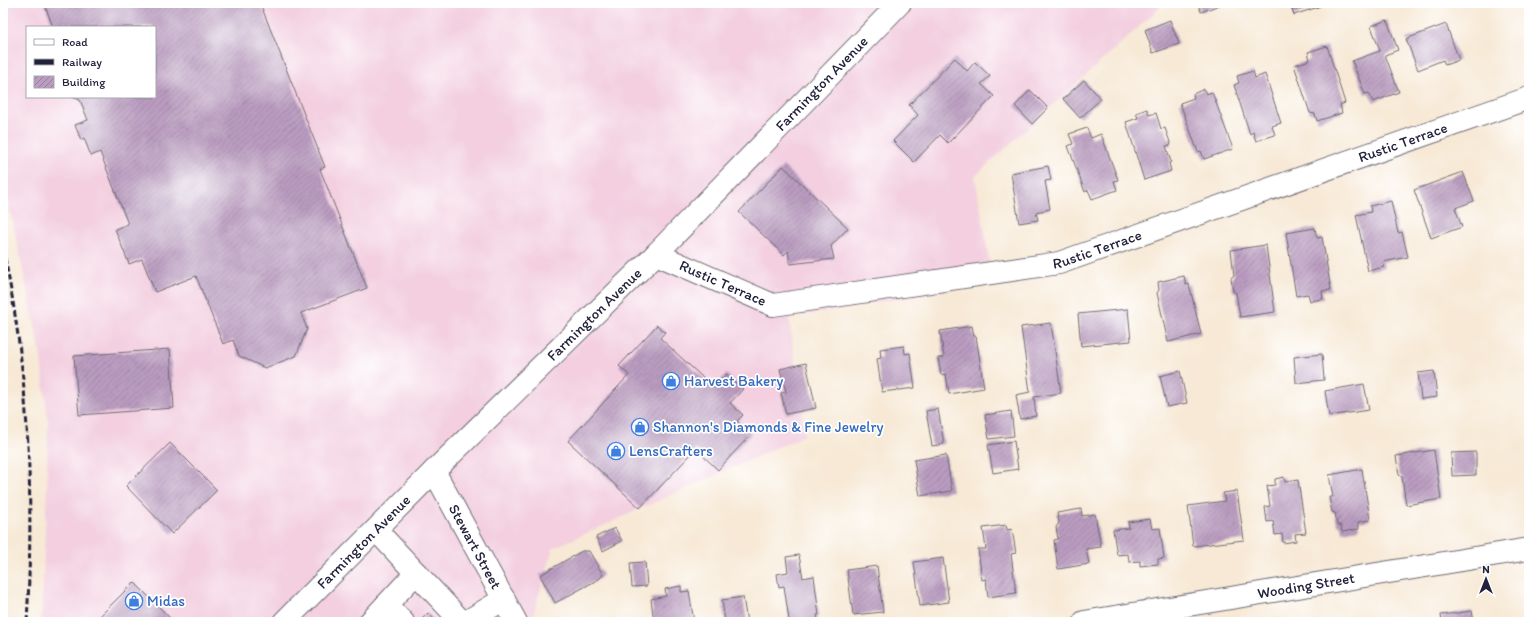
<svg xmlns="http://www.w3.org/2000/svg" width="1532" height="625" font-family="Itim,sans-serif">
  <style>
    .built { fill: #f3cfe0; fill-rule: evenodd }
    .building { fill: url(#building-hatch) }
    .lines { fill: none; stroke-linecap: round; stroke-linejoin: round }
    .minor-casing { stroke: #6d6871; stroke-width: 24 }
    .highway-casing { stroke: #6d6871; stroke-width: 24 }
    .minor { stroke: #fff; stroke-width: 22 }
    .highway { stroke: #fff; stroke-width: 22 }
    .rail { stroke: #22223b; stroke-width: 3; stroke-dasharray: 6 3; stroke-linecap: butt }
    .labels { text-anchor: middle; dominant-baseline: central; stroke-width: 3.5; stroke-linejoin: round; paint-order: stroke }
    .street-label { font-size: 15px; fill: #22223b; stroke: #fff }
    .shop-label { font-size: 15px; fill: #366cbe; stroke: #fff; text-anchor: start }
  </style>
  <defs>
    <pattern id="building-hatch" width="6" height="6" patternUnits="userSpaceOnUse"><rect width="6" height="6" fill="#ba9cc0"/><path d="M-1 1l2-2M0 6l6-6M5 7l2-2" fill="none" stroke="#977f9d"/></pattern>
  </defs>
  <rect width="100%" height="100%" fill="#fff"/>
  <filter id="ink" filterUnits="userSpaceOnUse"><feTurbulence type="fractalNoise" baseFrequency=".025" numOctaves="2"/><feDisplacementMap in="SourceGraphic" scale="8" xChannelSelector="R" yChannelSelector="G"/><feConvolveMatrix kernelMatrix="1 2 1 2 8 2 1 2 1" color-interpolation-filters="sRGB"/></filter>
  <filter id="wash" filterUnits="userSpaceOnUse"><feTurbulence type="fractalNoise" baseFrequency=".012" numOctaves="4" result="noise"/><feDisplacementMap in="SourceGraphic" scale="16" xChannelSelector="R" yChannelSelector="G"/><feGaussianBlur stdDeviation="0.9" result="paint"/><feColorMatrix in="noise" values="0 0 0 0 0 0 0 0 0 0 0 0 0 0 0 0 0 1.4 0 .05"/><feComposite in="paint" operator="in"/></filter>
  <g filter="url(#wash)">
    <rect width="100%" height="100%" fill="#f7e9d6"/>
    <path class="built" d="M3,3H1165L975,176L993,282L789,318L805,435L553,548L531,622H41L47,488L48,422L40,350L3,177ZM27,27H155V97H27Z"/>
    <g id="blocks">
      <g class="building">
        <path d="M44,3H260L325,167L320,169L367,288L301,313L307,329L296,356L265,368L239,356L233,340L223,344L196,276L155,292L142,259L129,264L115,229L128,224L100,152L91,156L84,138L81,140L75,125L88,120L80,100L72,97H155V27H53Z"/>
        <path d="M1198,3H1225L1201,12Z"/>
        <path d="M1290,3H1320L1321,6L1294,15Z"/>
        <path d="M1170,20L1179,44L1153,53L1145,30Z"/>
        <path d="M1387,20L1398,50L1385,55L1399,92L1373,102L1369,93L1365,94L1352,61L1380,51L1371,26Z"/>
        <path d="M1446,24L1459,60L1445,65L1443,60L1418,70L1406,39Z"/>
        <path d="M1327,46L1345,103L1340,105L1342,113L1317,121L1315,114L1310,113L1294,65L1310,60L1308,52Z"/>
        <path d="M955,58L967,71L975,62L990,76L981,84L994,96L948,143L940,135L914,162L893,141L918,115L909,105Z"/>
        <path d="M1253,71L1255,78L1265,74L1281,123L1272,126L1275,135L1256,141L1253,132L1250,134L1234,85L1239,83L1237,76Z"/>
        <path d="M1084,80L1101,99L1080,118L1063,99Z"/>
        <path d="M1204,89L1206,94L1212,92L1233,149L1204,159L1201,151L1198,152L1180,103L1194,98L1193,94Z"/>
        <path d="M1030,90L1048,108L1032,124L1015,106Z"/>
        <path d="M1147,109L1149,115L1156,113L1161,129L1165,128L1171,145L1166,146L1171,162L1169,163L1171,171L1144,180L1126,122L1138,118L1136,113Z"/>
        <path d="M1087,128L1091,138L1101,134L1118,180L1114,181L1117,190L1092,199L1088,190L1085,192L1068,146L1073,144L1069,134Z"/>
        <path d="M783,166L848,228L831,246L834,259L790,264L788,251L784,255L739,212Z"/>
        <path d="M1048,166L1051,180L1045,181L1050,209L1036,212L1038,220L1019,223L1011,173Z"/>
        <path d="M1463,172L1474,201L1455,208L1462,227L1431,238L1414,190Z"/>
        <path d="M1391,201L1398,233L1402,232L1408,257L1383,262L1384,267L1368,271L1356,215L1371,212L1370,206Z"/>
        <path d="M1315,228L1317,238L1322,237L1331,290L1322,291L1323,299L1310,301L1308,294L1296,296L1286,233Z"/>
        <path d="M1266,245L1275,312L1240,317L1236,293L1233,291L1231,278L1234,275L1231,250Z"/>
        <path d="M1184,276L1186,285L1189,284L1201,334L1168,342L1157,293L1159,290L1158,282Z"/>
        <path d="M1128,309L1131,341L1081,346L1078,314Z"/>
        <path d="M1051,323L1061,393L1034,397L1036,416L1020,419L1016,395L1030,392L1021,327Z"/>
        <path d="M657,325L665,332L660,338L714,388L726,374L743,389L730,403L743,415L737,421L751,434L718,470L696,449L640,508L568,441L629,375L619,366Z"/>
        <path d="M972,326L974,336H976L984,388L949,394L946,374L941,375L938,358L944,357L940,331Z"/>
        <path d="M904,346L905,354L910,353L915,388L882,392L877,359L881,358L880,349Z"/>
        <path d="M170,349L174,408L79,415L74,356Z"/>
        <path d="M1322,354L1324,380L1296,383L1294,357Z"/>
        <path d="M806,363L816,408L786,414L781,393L786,392L780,369Z"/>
        <path d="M1180,371L1187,403L1167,407L1160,376Z"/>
        <path d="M1434,371L1437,397L1421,399L1418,373Z"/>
        <path d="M1364,384L1369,410L1329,416L1325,391Z"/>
        <path d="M938,409L944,444L932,446L926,411Z"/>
        <path d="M1011,411L1014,436L989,439L985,415Z"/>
        <path d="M1014,441L1018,469L993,473L988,445Z"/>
        <path d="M170,443L217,490L172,534L126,486Z"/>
        <path d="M1434,450L1441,499L1406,505L1402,477L1399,475L1396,456Z"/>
        <path d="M1476,452V475L1452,476L1451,453Z"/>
        <path d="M946,455L952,491L920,496L914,460Z"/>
        <path d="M1362,469L1370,520L1358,522L1359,529L1342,532L1341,526L1337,524L1335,513L1332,512L1329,497H1333L1329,475Z"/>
        <path d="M1284,477L1285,482L1298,480L1306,533L1295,534L1296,541L1283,543L1282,534L1275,535L1273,521L1267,522L1265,507L1270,506L1267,486L1275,485V479Z"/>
        <path d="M1237,491L1244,540L1193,546L1188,506L1225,501L1223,493Z"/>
        <path d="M1081,509L1082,516L1095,514L1101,547L1086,549L1089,564L1058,569L1054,540L1058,539L1056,527L1059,523L1057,513Z"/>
        <path d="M1150,519L1152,529L1160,528L1164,558L1158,559V564L1140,566V561L1129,562L1128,554L1117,555L1113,530L1129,528L1128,522Z"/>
        <path d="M1006,525L1007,530L1012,529L1016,553L1011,554L1016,593L988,597L986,579L982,580L978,549H986L983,528Z"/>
        <path d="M615,528L622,541L603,551L596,537Z"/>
        <path d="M582,551H589L603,575L599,579L555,603L540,575Z"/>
        <path d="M799,555L803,578L814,576L819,615H817L818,620L791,622L789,620L784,586L779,587L777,574L788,572L786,557Z"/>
        <path d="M943,558L949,602L920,606L914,562Z"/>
        <path d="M645,562L647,586L632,587L630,563Z"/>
        <path d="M877,566L883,612L853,615L847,570Z"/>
        <path d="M134,582L172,620L170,622H94Z"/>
        <path d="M681,586V592L689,591L694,622H654L651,599L666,596L665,589Z"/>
        <path d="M743,597L747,622H725L722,600Z"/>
        <path d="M1472,611L1474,622H1442L1441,615Z"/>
        <path d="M428,613L437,622H419Z"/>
      </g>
    </g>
  </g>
  <g filter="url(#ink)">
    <use href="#blocks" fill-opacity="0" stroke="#6d6871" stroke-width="1"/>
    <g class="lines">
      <defs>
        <g id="minor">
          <path id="s1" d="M656,254L773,305L1059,263L1529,98"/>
          <path id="s2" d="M434,471L516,622"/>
          <path d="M416,573L462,622"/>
          <path d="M386,605L403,622"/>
          <path d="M370,622L416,573L376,530"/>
          <path d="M466,622L504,599"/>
          <path id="s3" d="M1084,622L1529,549"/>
        </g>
        <g id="highway">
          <path id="s4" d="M284,622L434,471L656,254L900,3"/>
        </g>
      </defs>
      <use href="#minor" class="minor-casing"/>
      <use href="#highway" class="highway-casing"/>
      <use href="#minor" class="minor"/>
      <use href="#highway" class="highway"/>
      <path class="rail" d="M3,249C29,371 34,497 27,622"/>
    </g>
  </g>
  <defs>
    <symbol id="shop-ring" viewBox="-11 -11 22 22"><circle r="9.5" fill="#fff" stroke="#3f7fe0" stroke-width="1.5"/><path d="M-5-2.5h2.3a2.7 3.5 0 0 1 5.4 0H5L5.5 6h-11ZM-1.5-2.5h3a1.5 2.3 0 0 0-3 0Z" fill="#3f7fe0"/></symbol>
  </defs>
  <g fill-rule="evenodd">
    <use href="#shop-ring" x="661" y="371" width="20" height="20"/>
    <use href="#shop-ring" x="630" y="417" width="20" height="20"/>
    <use href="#shop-ring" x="606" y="441" width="20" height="20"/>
    <use href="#shop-ring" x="124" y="591" width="20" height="20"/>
  </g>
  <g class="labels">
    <g class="street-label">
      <text stroke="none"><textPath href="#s4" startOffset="761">Farmington Avenue</textPath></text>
      <text stroke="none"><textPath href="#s1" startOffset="781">Rustic Terrace</textPath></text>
      <text stroke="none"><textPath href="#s1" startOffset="457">Rustic Terrace</textPath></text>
      <text stroke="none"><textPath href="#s1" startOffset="73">Rustic Terrace</textPath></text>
      <text stroke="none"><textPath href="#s4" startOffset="437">Farmington Avenue</textPath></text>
      <text stroke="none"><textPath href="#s4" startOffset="113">Farmington Avenue</textPath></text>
      <text stroke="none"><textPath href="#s2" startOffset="86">Stewart Street</textPath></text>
      <text stroke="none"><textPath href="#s3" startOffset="225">Wooding Street</textPath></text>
    </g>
    <g class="shop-label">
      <text x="684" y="381">Harvest Bakery</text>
      <text x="653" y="427">Shannon's Diamonds &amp; Fine Jewelry</text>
      <text x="629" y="451">LensCrafters</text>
      <text x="147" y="601">Midas</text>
    </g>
  </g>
  <rect width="1532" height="625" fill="none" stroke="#fff" stroke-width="16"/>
  <rect x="26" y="26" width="130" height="72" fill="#ffffff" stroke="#a7a7b1"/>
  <rect x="34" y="39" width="20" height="6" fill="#ffffff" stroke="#a7a7b1"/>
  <text x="62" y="46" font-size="12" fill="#22223b">Road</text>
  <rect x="34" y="59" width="20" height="6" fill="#22223b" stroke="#a7a7b1"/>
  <text x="62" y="66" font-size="12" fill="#22223b">Railway</text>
  <rect x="34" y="76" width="20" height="12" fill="url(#building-hatch)" stroke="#a7a7b1"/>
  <text x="62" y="86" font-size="12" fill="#22223b">Building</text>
  <g transform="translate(1486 579)" stroke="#ffffff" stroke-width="3" paint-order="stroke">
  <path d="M0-3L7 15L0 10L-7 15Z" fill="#22223b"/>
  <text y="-6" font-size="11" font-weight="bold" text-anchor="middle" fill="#22223b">N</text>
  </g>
</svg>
